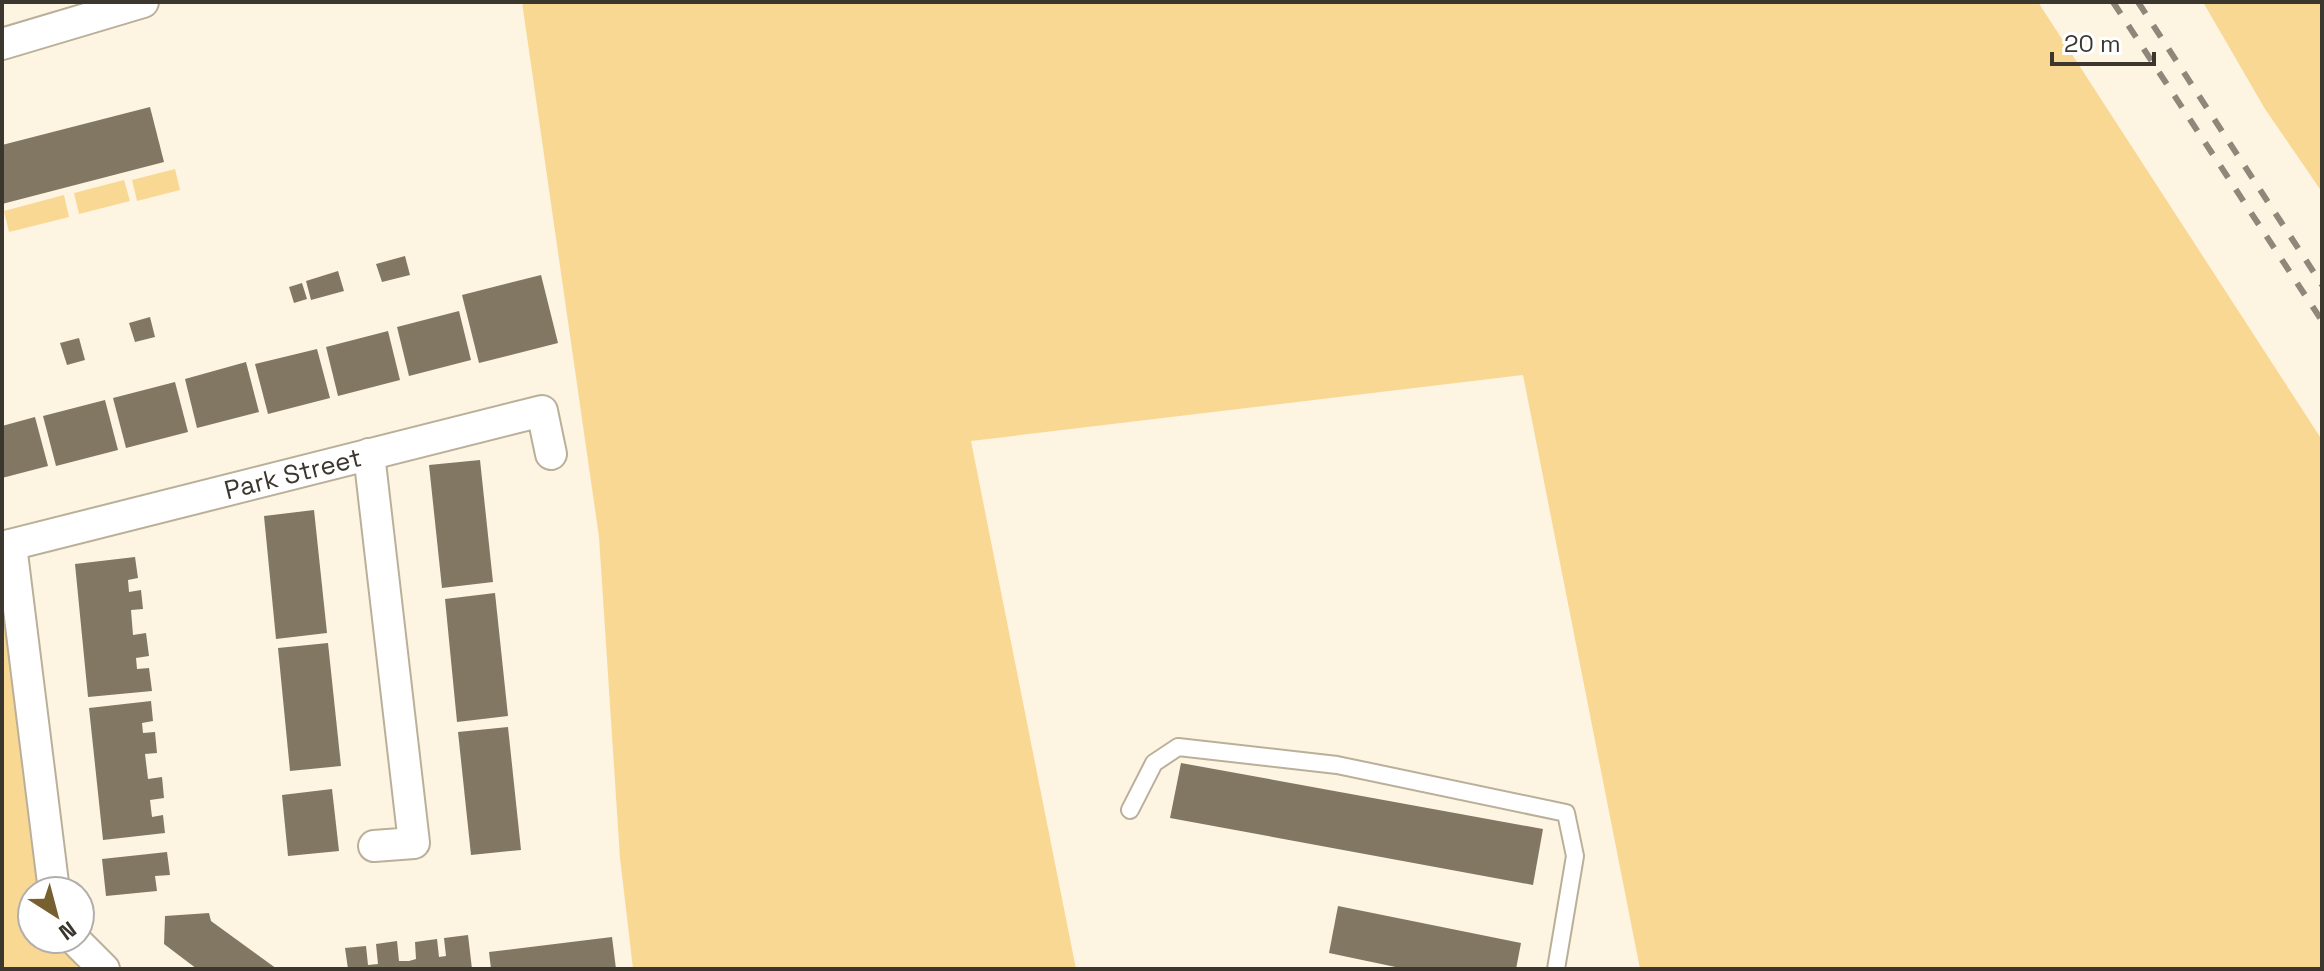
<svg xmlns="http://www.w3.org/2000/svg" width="2324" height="971" font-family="'Space Grotesk',sans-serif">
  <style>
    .green { fill: #f9d894 }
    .building { fill: #827763 }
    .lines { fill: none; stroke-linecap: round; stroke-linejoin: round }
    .service-casing { stroke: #baaf99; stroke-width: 20 }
    .minor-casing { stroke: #baaf99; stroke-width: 34 }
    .service { stroke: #fff; stroke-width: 16 }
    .minor { stroke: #fff; stroke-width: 30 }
    .rail { stroke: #8e877a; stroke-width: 6; stroke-dasharray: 14 14; stroke-linecap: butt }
    .labels { text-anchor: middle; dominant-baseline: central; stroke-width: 8; stroke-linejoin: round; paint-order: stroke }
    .street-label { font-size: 26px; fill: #3c372e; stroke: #fff }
  </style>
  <rect width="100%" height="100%" fill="#fef4e2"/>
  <g class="green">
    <path d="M522,2H2038L2322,440V969H1640L1523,375L971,441L1076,969H633L620,858L599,537Z"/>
    <path d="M2203,2H2322V192L2265,109Z"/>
    <path d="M175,169L180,190L137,201L132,180Z"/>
    <path d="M124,180L130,201L79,214L74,193Z"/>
    <path d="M64,195L69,217L9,232L4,211Z"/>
    <path d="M2,597L39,891H32V939H53L77,965L76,969H2Z"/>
  </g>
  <g class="building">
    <path d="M150,107L164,162L2,204V145Z"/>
    <path d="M405,256L410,275L382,282L376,264Z"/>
    <path d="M338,271L344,291L311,300L306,281Z"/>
    <path d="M541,275L558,343L479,363L462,295Z"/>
    <path d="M302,283L307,299L294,303L289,287Z"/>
    <path d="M459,311L471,360L409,376L397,327Z"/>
    <path d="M150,317L155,337L135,342L129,323Z"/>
    <path d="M388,331L400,380L338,396L326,347Z"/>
    <path d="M79,338L85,360L67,365L60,343Z"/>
    <path d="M317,349L330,398L268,414L255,364Z"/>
    <path d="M246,362L259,412L197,428L185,379Z"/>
    <path d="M175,382L188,432L126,448L113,398Z"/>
    <path d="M105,400L118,450L56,466L43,416Z"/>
    <path d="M35,417L48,466L2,478V426Z"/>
    <path d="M480,460L493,582L442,588L429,465Z"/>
    <path d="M314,510L327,633L276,639L264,516Z"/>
    <path d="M135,557L138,578L128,580L129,592L141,590L143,609L131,610L133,635L146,633L149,656L136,658L137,669L149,668L152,691L88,697L75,564Z"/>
    <path d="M495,593L508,716L457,722L445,599Z"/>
    <path d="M328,643L341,766L290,771L278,648Z"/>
    <path d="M151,701L153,721L142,723L143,733L155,732L157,753L145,754L148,779L162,777L164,798L150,800L152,817L163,815L165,833L103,840L89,708Z"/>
    <path d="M508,727L521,850L471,855L458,732Z"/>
    <path d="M1181,763L1543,829L1533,885L1170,818Z"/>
    <path d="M332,789L339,851L288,856L282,795Z"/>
    <path d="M167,852L170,875L155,876L157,891L106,896L102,859Z"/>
    <path d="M1338,906L1521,943L1516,969H1405L1329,953Z"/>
    <path d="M209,913L211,921L277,969H197L164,944L165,916Z"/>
    <path d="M468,935L472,969H348L345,948L366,946L368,965L378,964L376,944L397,941L399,961H409L416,959L415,942L437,939L439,957L446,956L444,938Z"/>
    <path d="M612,937L616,969H491L489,952Z"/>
  </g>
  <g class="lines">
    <defs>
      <path id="service" d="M1130,810L1154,763L1178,747L1337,765L1566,813L1575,856L1556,969"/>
      <g id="minor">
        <path d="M2,44L143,2"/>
        <path d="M369,454L414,843L374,846"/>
        <path d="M11,545L54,891"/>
        <path id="s1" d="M2,547L542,411L551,454"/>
        <path d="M74,939L104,969"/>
      </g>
    </defs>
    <use href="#service" class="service-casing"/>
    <use href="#minor" class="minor-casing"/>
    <use href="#service" class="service"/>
    <use href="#minor" class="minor"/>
    <g class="rail">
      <path d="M2113,2L2322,321"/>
      <path d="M2138,2L2322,285"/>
    </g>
  </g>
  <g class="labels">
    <g class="street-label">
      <text stroke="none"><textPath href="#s1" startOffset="300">Park Street</textPath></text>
    </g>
  </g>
  <rect width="2324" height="971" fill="none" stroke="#3c372e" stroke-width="8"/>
  <g transform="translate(56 915) rotate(144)"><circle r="38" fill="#ffffff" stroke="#b1afab" stroke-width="2"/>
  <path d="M0-6L14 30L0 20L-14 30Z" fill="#776030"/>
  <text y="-12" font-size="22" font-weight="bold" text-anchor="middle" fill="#3c372e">N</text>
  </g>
  <path d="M2052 52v12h102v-12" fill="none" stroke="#3c372e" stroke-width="4"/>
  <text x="2064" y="52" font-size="24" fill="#3c372e" stroke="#ffffff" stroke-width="6" paint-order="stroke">20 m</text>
</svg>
